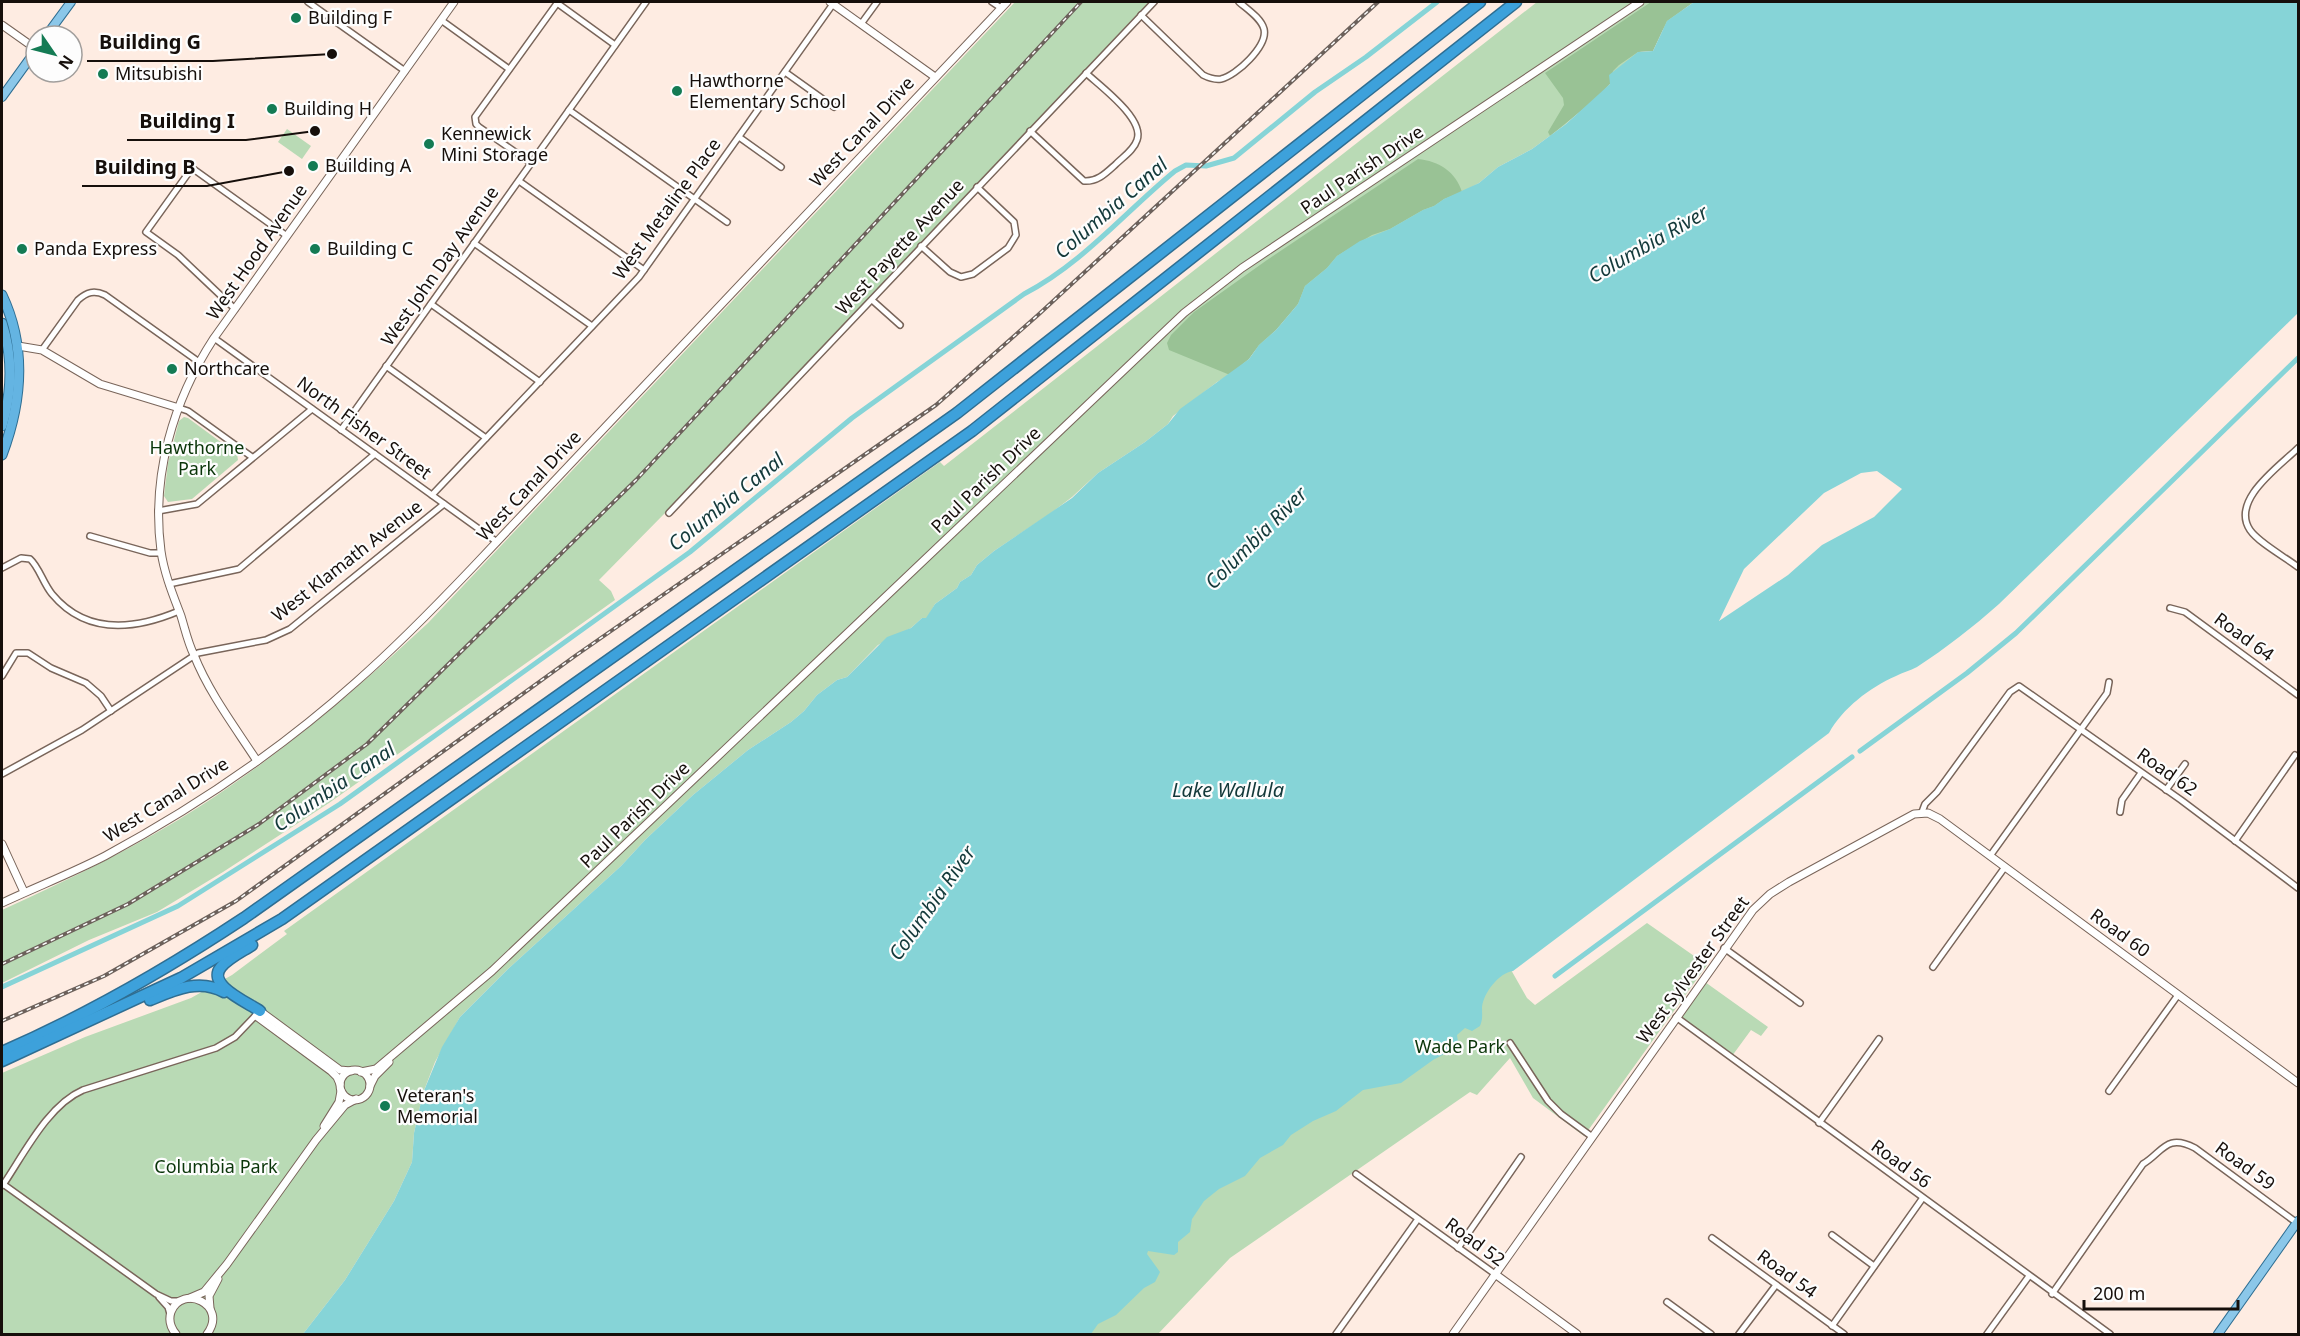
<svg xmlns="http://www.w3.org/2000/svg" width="2300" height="1336" viewBox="0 0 2300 1336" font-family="'Noto Sans',sans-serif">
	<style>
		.green { fill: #b9dab5 }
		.forest { fill: #99c295 }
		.water { fill: #86d4d7; fill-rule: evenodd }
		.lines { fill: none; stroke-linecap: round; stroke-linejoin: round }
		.canal { stroke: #86d4d7; stroke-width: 5 }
		.minor-casing { stroke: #79655a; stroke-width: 8 }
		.tertiary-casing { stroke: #79655a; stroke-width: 9 }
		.primary-casing { stroke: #2f6e92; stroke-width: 10 }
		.trunk-casing { stroke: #2f6e92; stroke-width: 11 }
		.motorway-casing { stroke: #2f6e92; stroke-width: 13 }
		.minor { stroke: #fff; stroke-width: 5 }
		.tertiary { stroke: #fff; stroke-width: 7 }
		.primary { stroke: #8bc7e9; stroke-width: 8 }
		.trunk { stroke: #64b4e2; stroke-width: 9 }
		.motorway { stroke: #3da1db; stroke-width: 10 }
		.rail-casing { stroke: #6c615b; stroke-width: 4 }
		.rail { stroke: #fdfdfd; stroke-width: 1.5; stroke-dasharray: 4.5; stroke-linecap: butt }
		.poi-dot { fill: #147b54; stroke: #fdfdfd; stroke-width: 2 }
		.labels { text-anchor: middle; stroke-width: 4.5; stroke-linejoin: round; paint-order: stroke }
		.poi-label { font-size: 18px; fill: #160f0b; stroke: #fdfdfd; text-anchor: start }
		.street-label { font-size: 18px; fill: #160f0b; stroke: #fdfdfd }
		.park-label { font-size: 18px; fill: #0a3509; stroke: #fdfdfd }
		.water-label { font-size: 20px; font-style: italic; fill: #13393a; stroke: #fdfdfd }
		.leader { fill: none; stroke: #160f0b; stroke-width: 2 }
		.callout-dot { fill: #160f0b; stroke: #fdfdfd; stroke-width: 2 }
		.callout-label { font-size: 20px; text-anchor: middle; font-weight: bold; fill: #160f0b; stroke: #fdfdfd; stroke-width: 4.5; stroke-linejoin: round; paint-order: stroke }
	</style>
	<rect width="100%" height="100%" fill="#feece2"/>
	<!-- green -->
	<g class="green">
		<path d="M1015,2h134l-484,511 -66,67 12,11 4,9 -286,203 -106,69 -66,40 -68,28 -87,43v-73c68,-31 137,-64 200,-105 82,-53 155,-116 226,-182z"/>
		<path d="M1537,2h157l-6,3 -122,119 -34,25 -34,18 -19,16 -17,9 -164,112 -22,26 -46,45 -13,7 -44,34 -5,8 -23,18 -47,31 -26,24 -21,16 -57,38 -17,14 -6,10 -11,7 -3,6 -22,16 -8,14h-5l-11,10 -33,17 -31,32 -10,3 -20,15 -13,16 -13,11 -43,28 -55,45 -47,44 -25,27 -113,103 -48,48 -25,45 -12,31 -9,40 -2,29 -18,39 -49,79 -42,54h-301v-261l83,-36 106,-39 41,-23 55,-41 -3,-3 656,-469 4,4 9,-7z"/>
		<path d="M287,129l24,17 -9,13 -24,-17z"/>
		<path d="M184,417l4,1 49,36 1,6 -46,39 -24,3 -4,-6 4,-33 11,-42z"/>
		<path d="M1647,923l60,42 -123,171 -51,-38 -23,-40 -33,37 -7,-3 -240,166 -72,76h-112l44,-46 416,-327 21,37 8,7z"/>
		<path d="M1705,982l63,45 -7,9 -10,-6 -19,26 -52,-38z"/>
	</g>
	<!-- forest -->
	<g class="forest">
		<path d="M1651,2h43l-27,19 -14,30 -15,1 -19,13 -6,6 -3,13 -13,14 -47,38 -2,-4 16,-27 -1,-7 -18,-25z"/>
		<path d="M1418,159c21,2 38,13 44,33l-18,7 -10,7 -11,4 -33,19 -18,6 -35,21 -10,12 -22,18 -7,18 -22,26 -17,15 -10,14 -19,16 -61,-25 -2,-7 4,-8 23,-23 73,-52z"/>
	</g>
	<!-- water -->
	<path class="water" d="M1694,2h604v311l-299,291c-26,23 -53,44 -82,63 -7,4 -14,5 -21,9 -27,12 -53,32 -67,57l-316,238c-14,2 -29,21 -31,36 0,7 1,12 -2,19l-8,5 -7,-3 -8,7 1,7 -6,8 -19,10 -32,23 -38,7 -27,21 -23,10 -22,14 -8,10 -23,13 -15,18 -26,13 -15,12 -12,18 -2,13 -12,10v10l-4,3 -26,-4 -1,3 13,18 -5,10 -11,6 -28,27 -18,9 -7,10h-788l42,-54 49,-79 18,-39 2,-29 9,-40 19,-46 18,-30 48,-48 113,-103 25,-27 47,-44 55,-45 43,-28 13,-11 13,-16 20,-15 10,-3 40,-40 24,-9 11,-10h4l9,-14 22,-16 3,-6 11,-7 6,-10 17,-14 78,-53 26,-25 47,-31 23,-18 12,-15 69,-50 10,-14 17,-15 22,-26 7,-18 22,-18 10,-12 23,-15 30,-12 33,-19 11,-4 10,-7 35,-16 19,-16 34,-18 34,-25 44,-40 -1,-9 29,-23 15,-1 14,-30zM1877,471l25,18 -28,28 -52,28 -34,30 -69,46 25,-52 80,-76 37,-20z"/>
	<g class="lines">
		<!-- canal -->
		<g class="canal">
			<path d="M1860,751l107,-78 49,-40 282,-275"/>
			<path d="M1555,976l297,-219"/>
			<path d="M2,987l176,-81 162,-102 350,-252 162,-134 172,-124c58,-30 101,-82 151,-123l11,-6 20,1 28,-8 81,-66 51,-35 71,-55"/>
		</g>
		<defs>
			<g id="minor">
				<path d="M308,2l97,69"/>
				<path d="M992,2l9,6"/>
				<path d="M557,3l58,42"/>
				<path d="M1141,15l62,60c6,3 11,5 18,4 15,-3 47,-33 43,-50 -3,-11 -17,-20 -25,-27"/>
				<path d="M441,20l68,49"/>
				<path d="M861,24l16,-22"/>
				<path d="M785,72l49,35"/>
				<path d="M569,110l158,112"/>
				<path d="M1030,131l54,50c14,1 23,-9 32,-17 7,-7 18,-14 21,-24 8,-21 -37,-54 -51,-67"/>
				<path d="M739,137l42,30"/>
				<path d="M531,163l-52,-36 -3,-3 -1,-7 83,-115"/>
				<path d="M519,181l125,89"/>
				<path d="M474,243l118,83"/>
				<path d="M921,246l29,26 11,5 12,-3 35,-26 8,-13 -2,-13 -37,-35"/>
				<path d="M872,300l28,25"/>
				<path d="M431,304l109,78"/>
				<path d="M235,309l-57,-54 -32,-23 46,-64 95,68"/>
				<path d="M214,338l283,204"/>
				<path d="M42,350l36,-50c9,-8 16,-10 27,-5l94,67"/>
				<path d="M386,366l100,72"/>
				<path d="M179,408l9,3 64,46"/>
				<path d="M341,430l305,-428"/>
				<path d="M2298,448c-18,18 -68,52 -48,82 9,13 35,27 48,37"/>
				<path d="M432,495l207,-218 194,-273"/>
				<path d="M158,511l39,-7 115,-95"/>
				<path d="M669,513l485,-511"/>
				<path d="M90,536l60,17h11"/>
				<path d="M2,568l19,-10 9,1c9,8 13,24 22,35 34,41 82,36 127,17"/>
				<path d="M169,584l70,-15 136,-115"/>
				<path d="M2170,608l15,4 113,83"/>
				<path d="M2,676l14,-23h12l23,15 35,15 15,13 10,15"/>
				<path d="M2,774l80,-44 116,-77 68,-13 24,-11 154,-125"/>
				<path d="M2166,790l19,-26"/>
				<path d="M1922,812l3,-8 12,-12 73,-100 9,-6 162,114 117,88"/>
				<path d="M2120,812l2,-12 19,-27"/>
				<path d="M2235,841l60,-86"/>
				<path d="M1990,856l117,-163 2,-11"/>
				<path d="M1724,948l76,55"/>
				<path d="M1933,967l72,-100"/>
				<path d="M1676,1017l434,317"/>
				<path d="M1510,1043l38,58 13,13 30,22"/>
				<path d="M2109,1091l69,-96"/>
				<path d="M1819,1123l60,-84"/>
				<path d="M1356,1174l139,100"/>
				<path d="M3,1184l153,110 15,7h8"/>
				<path d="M3,1185c21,-31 45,-80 80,-95l133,-42 19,-11 22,-23"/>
				<path d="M1832,1235l42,31"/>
				<path d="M1712,1238l132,96"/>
				<path d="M1458,1248l63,-91"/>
				<path d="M2052,1294l91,-130c20,-12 23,-31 52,-16l102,75"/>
				<path d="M159,1297l9,10 2,7"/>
				<path d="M1667,1302l44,32"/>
				<path d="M1832,1326l90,-127"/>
				<path d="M1336,1334l82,-115"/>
				<path d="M1739,1334l37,-49"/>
				<path d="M1987,1334l42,-58"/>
			</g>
			<g id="tertiary">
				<path d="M830,2l105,75"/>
				<path d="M2,25l34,24"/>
				<path d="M18,346l24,4 58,34 79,24"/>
				<path d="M257,761c-22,-34 -48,-68 -63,-106 -6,-12 -9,-26 -13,-39 -8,-21 -17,-43 -20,-65 -10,-75 12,-150 53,-213l240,-336"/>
				<path d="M2,844l22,48"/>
				<path d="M2,903c34,-16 70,-30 103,-47 89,-48 176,-107 251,-174 41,-36 79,-75 117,-115l534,-565"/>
				<path d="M260,1011l80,59 11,1"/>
				<path d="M256,1016l75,55 6,6 3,7"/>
				<circle cx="355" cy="1085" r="15"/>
				<path d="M361,1072l15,-3 116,-98 692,-658 58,-45 398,-266"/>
				<path d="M370,1086l5,-10 14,-14"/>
				<path d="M324,1126l15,-24 2,-11"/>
				<path d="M1495,1274l82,60"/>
				<path d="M190,1298l14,-6 23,-28 89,-124 29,-35 11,-6"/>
				<path d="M210,1308l-1,-12 9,-17"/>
				<path d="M176,1334c-5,-6 -8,-13 -5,-22 11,-29 58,-7 36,22"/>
				<path d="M1453,1334l300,-424 17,-16 19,-12 125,-68 14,-1 12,6 358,264"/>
			</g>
			<g id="primary">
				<path d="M46,36l25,-34"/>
				<path d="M2,97l34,-47"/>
				<path d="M2218,1334l80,-113"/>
			</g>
			<g id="trunk">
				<path d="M2,295c25,53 20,107 0,160"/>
				<path d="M2,323c11,34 10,69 0,103"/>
			</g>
			<g id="motorway">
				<path d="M252,945c-9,6 -24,13 -31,22 -15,18 26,35 39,44"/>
				<path d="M150,1000c24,-10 49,-22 74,-8"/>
				<path d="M2,1052c85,-37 165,-83 242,-134l713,-505 523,-411"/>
				<path d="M2,1061l179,-83 101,-59 690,-488 544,-429"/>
			</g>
		</defs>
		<!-- minor casing -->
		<use href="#minor" class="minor-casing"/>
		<!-- tertiary casing -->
		<use href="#tertiary" class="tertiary-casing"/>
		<!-- primary casing -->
		<use href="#primary" class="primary-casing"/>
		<!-- trunk casing -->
		<use href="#trunk" class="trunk-casing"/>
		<!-- motorway casing -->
		<use href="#motorway" class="motorway-casing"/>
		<!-- minor -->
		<use href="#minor" class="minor"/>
		<!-- tertiary -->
		<use href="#tertiary" class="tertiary"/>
		<!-- primary -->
		<use href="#primary" class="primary"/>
		<!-- trunk -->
		<use href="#trunk" class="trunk"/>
		<!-- motorway -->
		<use href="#motorway" class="motorway"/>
		<defs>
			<g id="rail">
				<path d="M2,964l126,-60 131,-80 108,-80 269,-264 445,-478"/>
				<path d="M2,1021l102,-45 132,-75 339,-245 361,-251 102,-90 340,-313"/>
			</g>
		</defs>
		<!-- rail casing -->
		<use href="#rail" class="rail-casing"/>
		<!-- rail -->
		<use href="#rail" class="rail"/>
	</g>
	<!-- markers -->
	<g class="poi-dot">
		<circle cx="296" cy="18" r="6"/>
		<circle cx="103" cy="74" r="6"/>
		<circle cx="677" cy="91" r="6"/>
		<circle cx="272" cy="109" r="6"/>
		<circle cx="429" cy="144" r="6"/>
		<circle cx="313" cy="166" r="6"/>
		<circle cx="22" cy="249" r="6"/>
		<circle cx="315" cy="249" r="6"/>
		<circle cx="172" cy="369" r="6"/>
		<circle cx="385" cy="1106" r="6"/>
	</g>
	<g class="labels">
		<!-- poi labels -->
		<g class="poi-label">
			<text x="308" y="24">Building F</text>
			<text x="115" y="80">Mitsubishi</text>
			<text x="689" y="87">Hawthorne<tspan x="689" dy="21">Elementary School</tspan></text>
			<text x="284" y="115">Building H</text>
			<text x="441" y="140">Kennewick<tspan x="441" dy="21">Mini Storage</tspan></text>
			<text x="325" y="172">Building A</text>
			<text x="34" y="255">Panda Express</text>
			<text x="327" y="255">Building C</text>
			<text x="184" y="375">Northcare</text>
			<text x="397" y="1102">Veteran's<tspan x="397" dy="21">Memorial</tspan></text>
		</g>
		<!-- street labels -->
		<g class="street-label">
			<text transform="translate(862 132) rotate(-47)" y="6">West Canal Drive</text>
			<text transform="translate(1362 170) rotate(-34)" y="6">Paul Parish Drive</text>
			<text transform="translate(667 209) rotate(-54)" y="6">West Metaline Place</text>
			<text transform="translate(900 247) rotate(-47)" y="6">West Payette Avenue</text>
			<text transform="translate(257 252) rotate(-55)" y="6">West Hood Avenue</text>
			<text transform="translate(440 266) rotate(-55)" y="6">West John Day Avenue</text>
			<text transform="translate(364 428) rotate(36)" y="6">North Fisher Street</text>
			<text transform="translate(986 480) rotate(-44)" y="6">Paul Parish Drive</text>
			<text transform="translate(529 486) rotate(-47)" y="6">West Canal Drive</text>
			<text transform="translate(347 561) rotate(-38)" y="6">West Klamath Avenue</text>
			<text transform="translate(2244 637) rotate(36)" y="6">Road 64</text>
			<text transform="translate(2167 772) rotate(35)" y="6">Road 62</text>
			<text transform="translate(166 800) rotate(-32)" y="6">West Canal Drive</text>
			<text transform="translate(635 815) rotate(-44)" y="6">Paul Parish Drive</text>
			<text transform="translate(2120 933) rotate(36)" y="6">Road 60</text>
			<text transform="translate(1693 970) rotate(-54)" y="6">West Sylvester Street</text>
			<text transform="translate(1901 1164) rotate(36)" y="6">Road 56</text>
			<text transform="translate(2245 1166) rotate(36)" y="6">Road 59</text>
			<text transform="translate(1475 1242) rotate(36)" y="6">Road 52</text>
			<text transform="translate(1787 1274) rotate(36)" y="6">Road 54</text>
		</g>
		<!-- park labels -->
		<g class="park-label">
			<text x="197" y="454">Hawthorne<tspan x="197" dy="21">Park</tspan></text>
			<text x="1460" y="1053">Wade Park</text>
			<text x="216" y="1173">Columbia Park</text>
		</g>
		<!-- water labels -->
		<g class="water-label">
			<text transform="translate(1111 208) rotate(-41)" y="7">Columbia Canal</text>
			<text transform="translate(1648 244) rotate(-30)" y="7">Columbia River</text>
			<text transform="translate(726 502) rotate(-39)" y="7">Columbia Canal</text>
			<text transform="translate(1256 538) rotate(-45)" y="7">Columbia River</text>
			<text transform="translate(334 787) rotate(-34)" y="7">Columbia Canal</text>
			<text x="1228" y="797">Lake Wallula</text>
			<text transform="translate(932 903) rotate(-55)" y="7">Columbia River</text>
		</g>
	</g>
	<!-- callouts -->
	<path class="leader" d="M332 54L213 61H87M315 131L246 140H127M289 171L207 186H82"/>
	<g class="callout-dot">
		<circle cx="332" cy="54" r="6"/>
		<circle cx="315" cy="131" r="6"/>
		<circle cx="289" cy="171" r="6"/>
	</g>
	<g class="callout-label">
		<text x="150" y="49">Building G</text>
		<text x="187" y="128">Building I</text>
		<text x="145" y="174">Building B</text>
	</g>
	<!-- border -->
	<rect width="2300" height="1336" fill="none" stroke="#160f0b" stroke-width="6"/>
	<!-- north arrow -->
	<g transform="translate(54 54) rotate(125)"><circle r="28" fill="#fdfdfd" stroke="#a19e9c" stroke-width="1.5"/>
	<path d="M0-4.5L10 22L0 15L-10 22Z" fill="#147b54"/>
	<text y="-9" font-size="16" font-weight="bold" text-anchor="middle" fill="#160f0b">N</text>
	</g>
	<!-- scale -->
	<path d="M2084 1300v9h154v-9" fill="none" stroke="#160f0b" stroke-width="3"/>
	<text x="2093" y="1300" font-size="18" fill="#160f0b" stroke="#fdfdfd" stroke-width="4.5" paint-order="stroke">200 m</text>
</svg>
